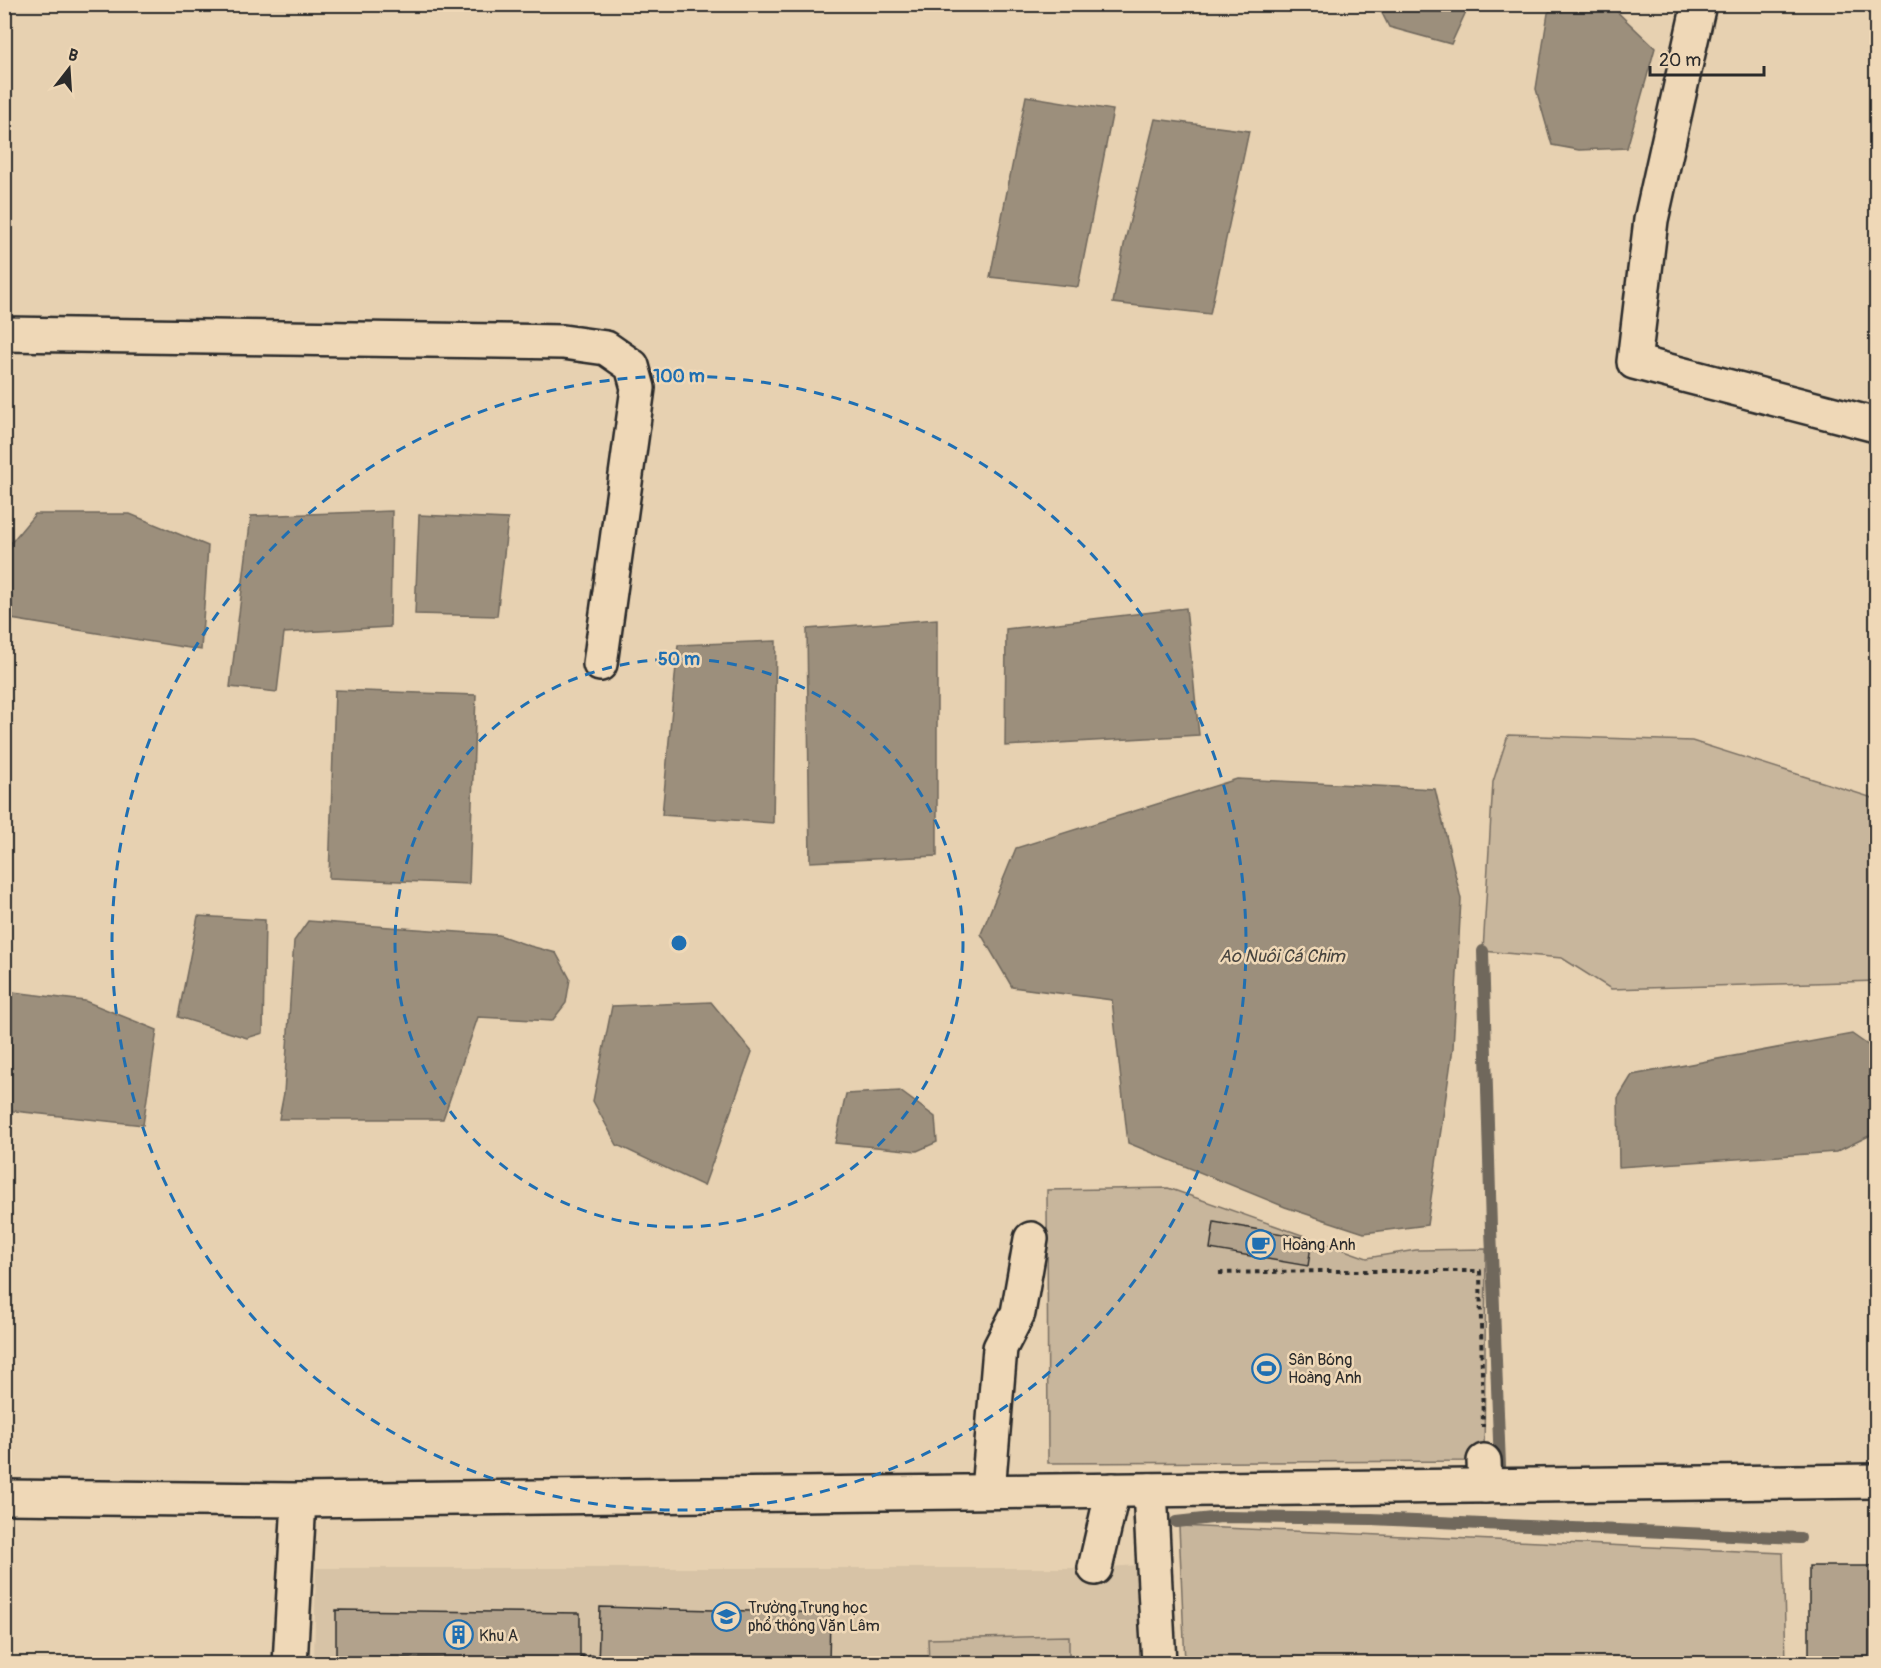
<svg xmlns="http://www.w3.org/2000/svg" width="1881" height="1668" viewBox="0 0 1881 1668" font-family="Pangolin,sans-serif">
	<style>
		.built { fill: #d7c3a6 }
		.green { fill: #c8b69c; stroke: #7a7064; stroke-width: 1.5 }
		.water { fill: #9c8f7c; stroke: #6f675c; stroke-width: 1.5 }
		.lines { fill: none; stroke-linecap: round; stroke-linejoin: round }
		.stream { stroke: #6f675c; stroke-width: 12 }
		.building { fill: #b2a28c; stroke: #2b2b2b; stroke-width: 1.5 }
		.minor-casing { stroke: #2b2b2b; stroke-width: 38 }
		.major-casing { stroke: #2b2b2b; stroke-width: 38 }
		.path { stroke: #2b2b2b; stroke-width: 4; stroke-dasharray: 4.5 4.5; stroke-linecap: butt }
		.minor { stroke: #efd8b7; stroke-width: 33 }
		.major { stroke: #efd8b7; stroke-width: 33 }
		.ring { fill: none; stroke: #1f6fb2; stroke-width: 3; stroke-dasharray: 10 8 }
		.labels { text-anchor: middle; stroke-width: 5; stroke-linejoin: round; paint-order: stroke }
		.poi-label { font-size: 16px; fill: #2b2b2b; stroke: #efd8b7; text-anchor: start }
		.water-label { font-size: 18px; font-style: italic; fill: #47443f; stroke: #efd8b7 }
		.centre { fill: #1f6fb2; stroke: #efd8b7; stroke-width: 3 }
		.ring-label { font-size: 18px; text-anchor: middle; font-weight: bold; fill: #1f6fb2; stroke: #efd8b7; stroke-width: 5; stroke-linejoin: round; paint-order: stroke }
	</style>
	<rect width="100%" height="100%" fill="#e7d1b1"/>
	<filter id="ink" filterUnits="userSpaceOnUse"><feTurbulence type="fractalNoise" baseFrequency=".0167" numOctaves="2"/><feDisplacementMap in="SourceGraphic" scale="12" xChannelSelector="R" yChannelSelector="G"/><feConvolveMatrix kernelMatrix="1 2 1 2 8 2 1 2 1" color-interpolation-filters="sRGB"/></filter>
	<g filter="url(#ink)">
		<!-- built -->
		<path class="built" d="M1137,1565l4,98 -827,1 2,-96h779z"/>
		<!-- green -->
		<g class="green">
			<path d="M1508,735l184,6 184,58v182l-265,8 -49,-31 -79,-7 10,-169z"/>
			<path d="M1168,1188l199,70 49,-8 70,-1 -2,212 -436,2 -1,-273z"/>
			<path d="M1179,1526l604,27 3,110h-601z"/>
			<path d="M1069,1636v27h-140l-1,-24z"/>
		</g>
		<!-- water -->
		<g class="water">
			<path d="M1378,5h91l-18,39 -62,-17z"/>
			<path d="M1556,5h54l45,43 -28,100 -48,2 -27,-5 -16,-56 12,-76z"/>
			<path d="M1026,96l87,14 -35,177 -88,-10z"/>
			<path d="M1155,119l94,12 -39,183 -97,-11 11,-58z"/>
			<path d="M392,511l-2,116 -106,6 -7,59 -47,-5 21,-171z"/>
			<path d="M35,514h95l78,32 -7,104 -196,-32v-68z"/>
			<path d="M419,515l89,4 -11,97 -82,-2z"/>
			<path d="M1186,608l13,127 -194,11 1,-117z"/>
			<path d="M937,619v237l-127,6 -3,-233z"/>
			<path d="M776,641l-3,182 -111,-8 16,-170z"/>
			<path d="M335,690l141,5 -7,189 -140,-6z"/>
			<path d="M1237,779l198,10 26,110 -8,149 -26,177 -63,8 -79,-26 -157,-64 -16,-143 -100,-13 -31,-53 35,-86z"/>
			<path d="M198,916l67,4 -2,113 -16,5 -69,-21z"/>
			<path d="M308,921l191,14 31,11 26,7 14,26 -4,24 -14,18 -74,-4 -35,102h-164l5,-26 10,-152z"/>
			<path d="M5,991l80,10 72,29 -14,95 -138,-15z"/>
			<path d="M711,1002l41,50 -48,134 -87,-41 -24,-44 19,-95z"/>
			<path d="M1852,1034l24,17v29l-5,55 -35,17 -217,15 -1,-69 14,-23z"/>
			<path d="M900,1091l35,26 2,25 -20,9 -82,-8 11,-49z"/>
		</g>
		<g class="lines">
			<!-- stream -->
			<g class="stream">
				<path d="M1483,951l8,277 9,238"/>
				<path d="M1176,1522l45,-5 150,2 429,19"/>
			</g>
		</g>
		<!-- building -->
		<g class="building">
			<path d="M1214,1222l98,17 -4,27 -98,-17z"/>
			<rect x="1809" y="1566" width="67" height="98"/>
			<path d="M600,1607l230,6 -1,51h-231z"/>
			<path d="M336,1610l244,3v47l-244,-3z"/>
		</g>
		<g class="lines">
			<defs>
				<g id="minor">
					<path d="M1699,4l-48,216 -17,142 242,63"/>
					<path d="M4,334l559,8 43,6 26,18 6,22 -38,276"/>
					<path d="M1484,1461l1,25"/>
					<path d="M1150,1490l9,174"/>
					<path d="M988,1491l12,-143 18,-35 13,-74"/>
					<path d="M1095,1568l18,-78"/>
					<path d="M290,1664l9,-164"/>
				</g>
				<path id="major" d="M4,1497l295,3 1577,-19"/>
			</defs>
			<!-- minor casing -->
			<use href="#minor" class="minor-casing"/>
			<!-- major casing -->
			<use href="#major" class="major-casing"/>
			<!-- path -->
			<g class="path">
				<path d="M1219,1273l101,-2h160l3,156"/>
				<path d="M580,1656l18,1"/>
			</g>
			<!-- minor -->
			<use href="#minor" class="minor"/>
			<!-- major -->
			<use href="#major" class="major"/>
		</g>
	</g>
	<!-- distance rings -->
	<g class="ring">
		<circle cx="679" cy="943" r="284"/>
		<circle cx="679" cy="943" r="567"/>
	</g>
	<!-- icons -->
	<defs>
		<symbol id="cafe-ring" viewBox="-11 -11 22 22"><circle r="9.5" fill="#efd8b7" stroke="#1f6fb2" stroke-width="1.5"/><path d="M-5.5-4.5H6V0H3Q3 3.5 0 3.5H-2.5Q-5.5 3.5-5.5 0ZM3-3.2v2h1.7v-2ZM-6 4.5H4V6H-6Z" fill="#1f6fb2"/></symbol>
		<symbol id="stadium-ring" viewBox="-11 -11 22 22"><circle r="9.5" fill="#efd8b7" stroke="#1f6fb2" stroke-width="1.5"/><path d="M0-5a6.5 5 0 1 0 0 10a6.5 5 0 1 0 0-10ZM-3.5-1.8h7v3.6h-7Z" fill="#1f6fb2"/></symbol>
		<symbol id="school-ring" viewBox="-11 -11 22 22"><circle r="9.5" fill="#efd8b7" stroke="#1f6fb2" stroke-width="1.5"/><path d="M0-5L7-2L0 1L-7-2ZM-4 1L0 2.5L4 1V4Q0 6-4 4Z" fill="#1f6fb2"/></symbol>
		<symbol id="building-ring" viewBox="-11 -11 22 22"><circle r="9.5" fill="#efd8b7" stroke="#1f6fb2" stroke-width="1.5"/><path d="M-4-6H4V6H1V3H-1V6H-4ZM-2.5-4.3h1.7v1.8h-1.7ZM.8-4.3h1.7v1.8H.8ZM-2.5-1h1.7V.8h-1.7ZM.8-1h1.7V.8H.8Z" fill="#1f6fb2"/></symbol>
	</defs>
	<g fill-rule="evenodd">
		<use href="#cafe-ring" x="1244" y="1228" width="33" height="33"/>
		<use href="#stadium-ring" x="1250" y="1352" width="33" height="33"/>
		<use href="#school-ring" x="710" y="1600" width="33" height="33"/>
		<use href="#building-ring" x="442" y="1618" width="33" height="33"/>
	</g>
	<g class="labels">
		<!-- poi labels -->
		<g class="poi-label">
			<text x="1282" y="1250">Hoàng Anh</text>
			<text x="1288" y="1365">Sân Bóng<tspan x="1288" dy="18">Hoàng Anh</tspan></text>
			<text x="748" y="1613">Trường Trung học<tspan x="748" dy="18">phổ thông Văn Lâm</tspan></text>
			<text x="479" y="1641">Khu A</text>
		</g>
		<!-- water labels -->
		<g class="water-label">
			<text x="1282" y="962">Ao Nuôi Cá Chim</text>
		</g>
	</g>
	<circle cx="679" cy="943" r="9" class="centre"/>
	<g class="ring-label">
		<text x="679" y="382">100 m</text>
		<text x="679" y="665">50 m</text>
	</g>
	<!-- margin -->
	<rect width="1881" height="1668" fill="none" stroke="#efd8b7" stroke-width="24"/>
	<rect x="12" y="12" width="1857" height="1644" fill="none" stroke="#2b2b2b" stroke-width="2" filter="url(#ink)"/>
	<!-- north arrow -->
	<g transform="translate(69 69) rotate(17)" stroke="#efd8b7" stroke-width="4.5" paint-order="stroke">
	<path d="M0-4.5L10 22L0 15L-10 22Z" fill="#2b2b2b"/>
	<text y="-9" font-size="16" font-weight="bold" text-anchor="middle" fill="#2b2b2b">B</text>
	</g>
	<!-- scale -->
	<path d="M1650 66v9h114v-9" fill="none" stroke="#2b2b2b" stroke-width="3"/>
	<text x="1659" y="66" font-size="18" fill="#2b2b2b" stroke="#efd8b7" stroke-width="4.5" paint-order="stroke">20 m</text>
</svg>
